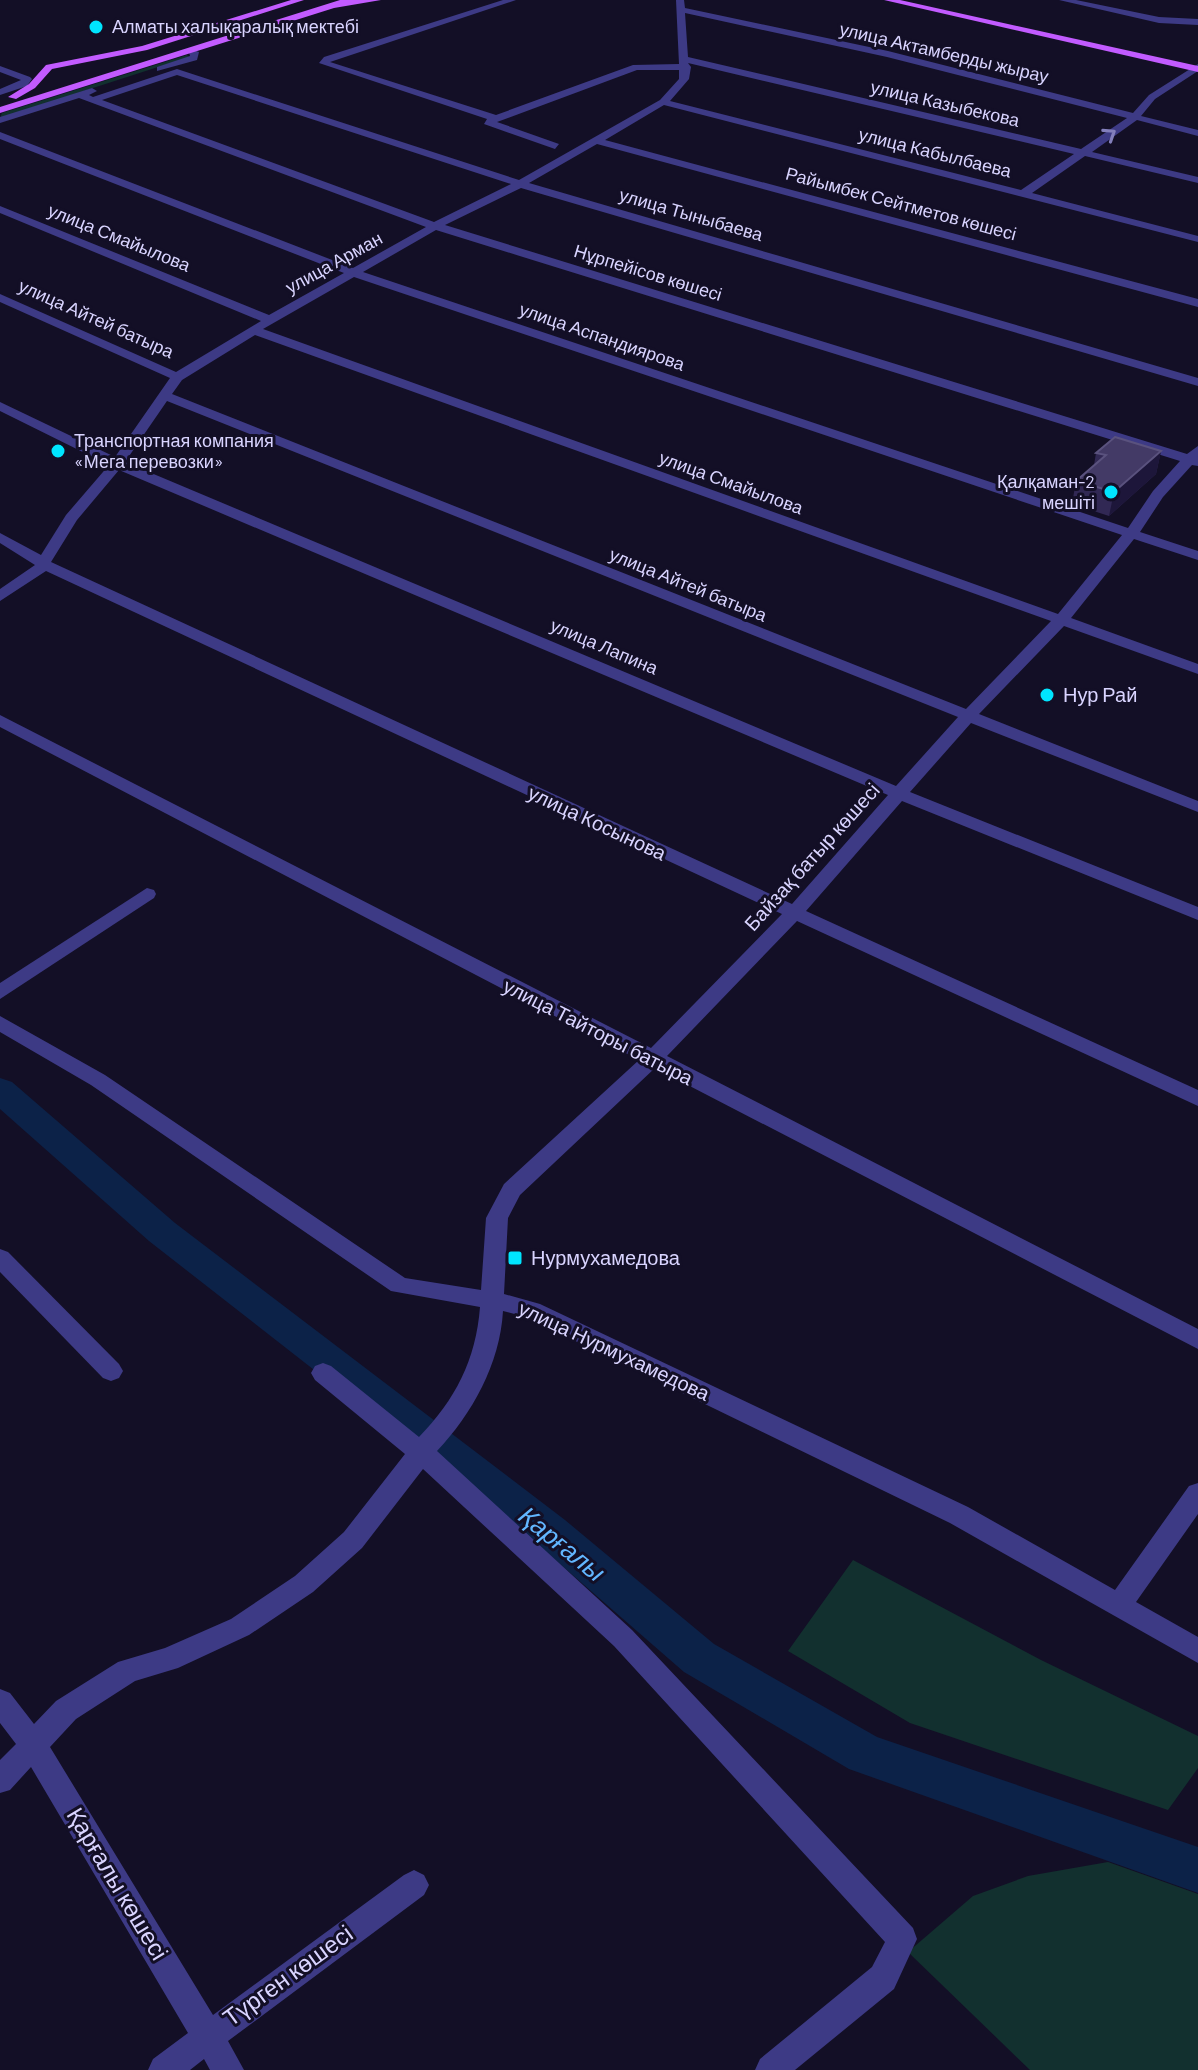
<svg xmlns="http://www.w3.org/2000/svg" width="1198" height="2070" viewBox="0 0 1198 2070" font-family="Barlow,sans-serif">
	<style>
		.green { fill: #12302f }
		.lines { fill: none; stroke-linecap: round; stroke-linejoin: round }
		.river { fill: #0c2248; fill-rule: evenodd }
		.minor { fill: #3d3a85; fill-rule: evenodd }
		.major { fill: #c25bff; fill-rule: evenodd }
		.wall { fill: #312854 }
		.shaded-wall { fill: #1d163a }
		.building { fill: #433a66; stroke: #5a527e; stroke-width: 2 }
		.oneway { stroke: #837fbc }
		.poi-dot { fill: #00e5ff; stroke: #130f26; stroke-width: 3 }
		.labels { text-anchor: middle; stroke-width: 6; stroke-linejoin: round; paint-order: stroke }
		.far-poi-label { font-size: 18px; fill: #d9d4ff; stroke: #130f26; text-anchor: start }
		.far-street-label { font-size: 18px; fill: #d9d4ff; stroke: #130f26 }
		.poi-label { font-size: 20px; fill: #d9d4ff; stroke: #130f26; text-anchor: start }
		.street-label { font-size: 20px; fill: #d9d4ff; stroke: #130f26 }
		.near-street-label { font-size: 24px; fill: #d9d4ff; stroke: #130f26 }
		.near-water-label { font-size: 26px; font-style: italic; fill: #62b6ff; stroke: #130f26 }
	</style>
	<rect width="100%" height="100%" fill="#130f26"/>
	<!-- green -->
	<g class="green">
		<path d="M187,55l2,2 -189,61 2,-5z"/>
		<path d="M853,1560l188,100 157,76v32l-30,42 -258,-87 -122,-72z"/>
		<path d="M1108,1862l90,32v176h-168l-122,-118 65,-56 55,-20z"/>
	</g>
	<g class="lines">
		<!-- river -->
		<path class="river" d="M0,1078l12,4 163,141 390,297 149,124 163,93 321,110v46l-349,-124 -165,-97 -147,-128 -388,-303 -149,-132z"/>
		<!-- minor -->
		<g class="minor">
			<path d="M503,0h13l-186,62 166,53 137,-50 46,-1 -3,-64h8l1,8 203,43 245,62 16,-18 49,-31v7l-43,28 -14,17 57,14v6l-61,-16 -45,32 106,25v6l-113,-27 -53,37 166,43v6l-534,-137 -59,35 593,159v8l-601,-163 -68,39 669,195v8l-677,-198 -76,37 742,229 11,-8v20l-6,-1 -29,32 -23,35 58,19v9l-64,-21 -63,79 127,46v10l-134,-48 -85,88 219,87v11l-227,-89 -61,69 288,115v13l-296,-119 -96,110 392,179v16l-401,-185 -130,135 531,273v20l-543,-281 -135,127 -12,23 -4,76 36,10 428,203 147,83 74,-104 9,-3v31l-62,88 62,35v26l-248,-140 -424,-206 -23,-6c-3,53 -31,103 -66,140l195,179 281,298 4,11 -23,50 -99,81h-40l5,-11 112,-92 13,-25 -271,-296 -191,-177 -61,79 -49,44 -64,43 -71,33 -43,13 -59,38 -26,28 163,268 191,-140 10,-5 10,5 5,10 -5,10 -196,146 16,29h-34l-6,-11 -14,11h-42l5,-11 35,-26 -157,-266 -21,23 -10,3v-33l16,-16 -16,-21v-34l10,4 24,31 22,-23 62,-39 47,-14 66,-29 64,-43 49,-44 61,-78 -90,-74 -4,-7 4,-7 8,-3 8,3 88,71c36,-37 57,-77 61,-130l-89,-16 -300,-206 -91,-53v-16l105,59 300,203 76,12 5,-72 18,-34 135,-124 -639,-333v-12l651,333 131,-134 -736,-343 -46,30v-12l35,-24 -35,-22v-10l41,22 25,-40 43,-50 -109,-54v-9l115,55 55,-79 -170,-76v-8l176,78 85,-51 -261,-108v-7l269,109 75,-42 -344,-134v-7l353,136 73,-41 -347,-129 -79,25v-6l92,-29 5,3 -8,4 4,2 84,-28 342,111 141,-80 19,-21v-9h-42l-140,52 62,22 -4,5 -71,-25 3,-5 -168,-56 5,-6zM685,13l202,44 240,61 -46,31 -393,-92zM688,63l386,91 -53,36 -351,-89 19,-22 2,-12zM177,75l334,109 -77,38 -332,-122zM436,230l744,231 -27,30 -25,37 -765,-256zM354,277l768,258 -64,79 -795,-285zM255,335l796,286 -85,88 -794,-315 10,-14zM167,401l791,316 -62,69 -771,-324zM119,470l769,325 -96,109 -741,-342 26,-42z"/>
			<path d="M1059,0h17l83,17 39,2v6l-39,-2z"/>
			<path d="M188,48l11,4 -2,8 -40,11v-4l33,-11z"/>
			<path d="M0,66l30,11 2,2 -5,7 -27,9v-6l21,-9 -21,-8z"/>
			<path d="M147,888l7,2 2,4 -2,4 -154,101v-16z"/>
			<path d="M0,1249l8,3 111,112 4,7 -4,7 -8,3 -8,-3 -103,-106z"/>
		</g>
		<!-- major -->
		<g class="major">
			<path d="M291,0h13l-157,50 -95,19 -17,19 -19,11 -8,-2 21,-13 17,-19 96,-19z"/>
			<path d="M340,0h41l-47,8 -334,105v-6z"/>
			<path d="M884,0h16l298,66v6z"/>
		</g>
	</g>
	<!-- wall -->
	<path class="wall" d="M1161,451l-5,23 -47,42 -37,-12 4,-23 18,-16 2,-12z"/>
	<!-- shaded-wall -->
	<path class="shaded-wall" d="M1161,451l-5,23 -47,42 5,-24z"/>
	<!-- building -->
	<path class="building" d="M1115,437l46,14 -47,41 -38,-11 30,-26 -10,-2z"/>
	<!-- one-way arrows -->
	<defs><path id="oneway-chevron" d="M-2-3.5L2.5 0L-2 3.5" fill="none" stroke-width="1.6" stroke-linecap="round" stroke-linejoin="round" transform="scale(2)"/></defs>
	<use class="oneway" href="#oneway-chevron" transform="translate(1110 134) rotate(-33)"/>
	<!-- markers -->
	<g class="poi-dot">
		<circle cx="96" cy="27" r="8"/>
		<circle cx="58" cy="451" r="8"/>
		<circle cx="1111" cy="492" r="8"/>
		<circle cx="1047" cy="695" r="8"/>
		<rect x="507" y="1250" width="16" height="16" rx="4"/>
	</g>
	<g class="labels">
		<!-- far-poi labels -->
		<g class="far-poi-label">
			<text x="112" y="33">Алматы халықаралық мектебі</text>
			<text x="74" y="447">Транспортная компания<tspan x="74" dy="21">«Мега перевозки»</tspan></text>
			<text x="1095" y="488" text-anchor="end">Қалқаман-2<tspan x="1095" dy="21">мешіті</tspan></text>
		</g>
		<!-- far-street labels -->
		<g class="far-street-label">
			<text transform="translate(944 53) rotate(13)" y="6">улица Актамберды жырау</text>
			<text transform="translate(945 104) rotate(13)" y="6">улица Казыбекова</text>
			<text transform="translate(935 153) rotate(14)" y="6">улица Кабылбаева</text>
			<text transform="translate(901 204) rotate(15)" y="6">Райымбек Сейтметов көшесі</text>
			<text transform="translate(691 215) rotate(16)" y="6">улица Тыныбаева</text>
			<text transform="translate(119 238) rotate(22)" y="6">улица Смайылова</text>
			<text transform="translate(334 263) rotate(-29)" y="6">улица Арман</text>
			<text transform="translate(648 273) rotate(17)" y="6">Нұрпейісов көшесі</text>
			<text transform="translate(96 319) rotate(24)" y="6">улица Айтей батыра</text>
			<text transform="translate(602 337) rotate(19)" y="6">улица Аспандиярова</text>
			<text transform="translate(731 483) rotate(20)" y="6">улица Смайылова</text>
			<text transform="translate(688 585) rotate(22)" y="6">улица Айтей батыра</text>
			<text transform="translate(604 647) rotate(23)" y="6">улица Лапина</text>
		</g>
		<!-- poi labels -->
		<g class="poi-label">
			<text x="1063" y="702">Нур Рай</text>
			<text x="531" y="1265">Нурмухамедова</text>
		</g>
		<!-- street labels -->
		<g class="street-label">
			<text transform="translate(597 823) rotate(25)" y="7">улица Косынова</text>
			<text transform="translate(812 857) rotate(-48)" y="7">Байзақ батыр көшесі</text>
			<text transform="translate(598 1032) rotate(27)" y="7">улица Тайторы батыра</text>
			<text transform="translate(614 1351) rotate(25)" y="7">улица Нурмухамедова</text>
		</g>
		<!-- near-street labels -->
		<g class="near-street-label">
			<text transform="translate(117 1884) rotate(59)" y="8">Қарғалы көшесі</text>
			<text transform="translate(288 1976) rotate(-36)" y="8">Түрген көшесі</text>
		</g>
		<!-- near-water labels -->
		<g class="near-water-label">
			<text transform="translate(562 1544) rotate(39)" y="9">Қарғалы</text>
		</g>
	</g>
</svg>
